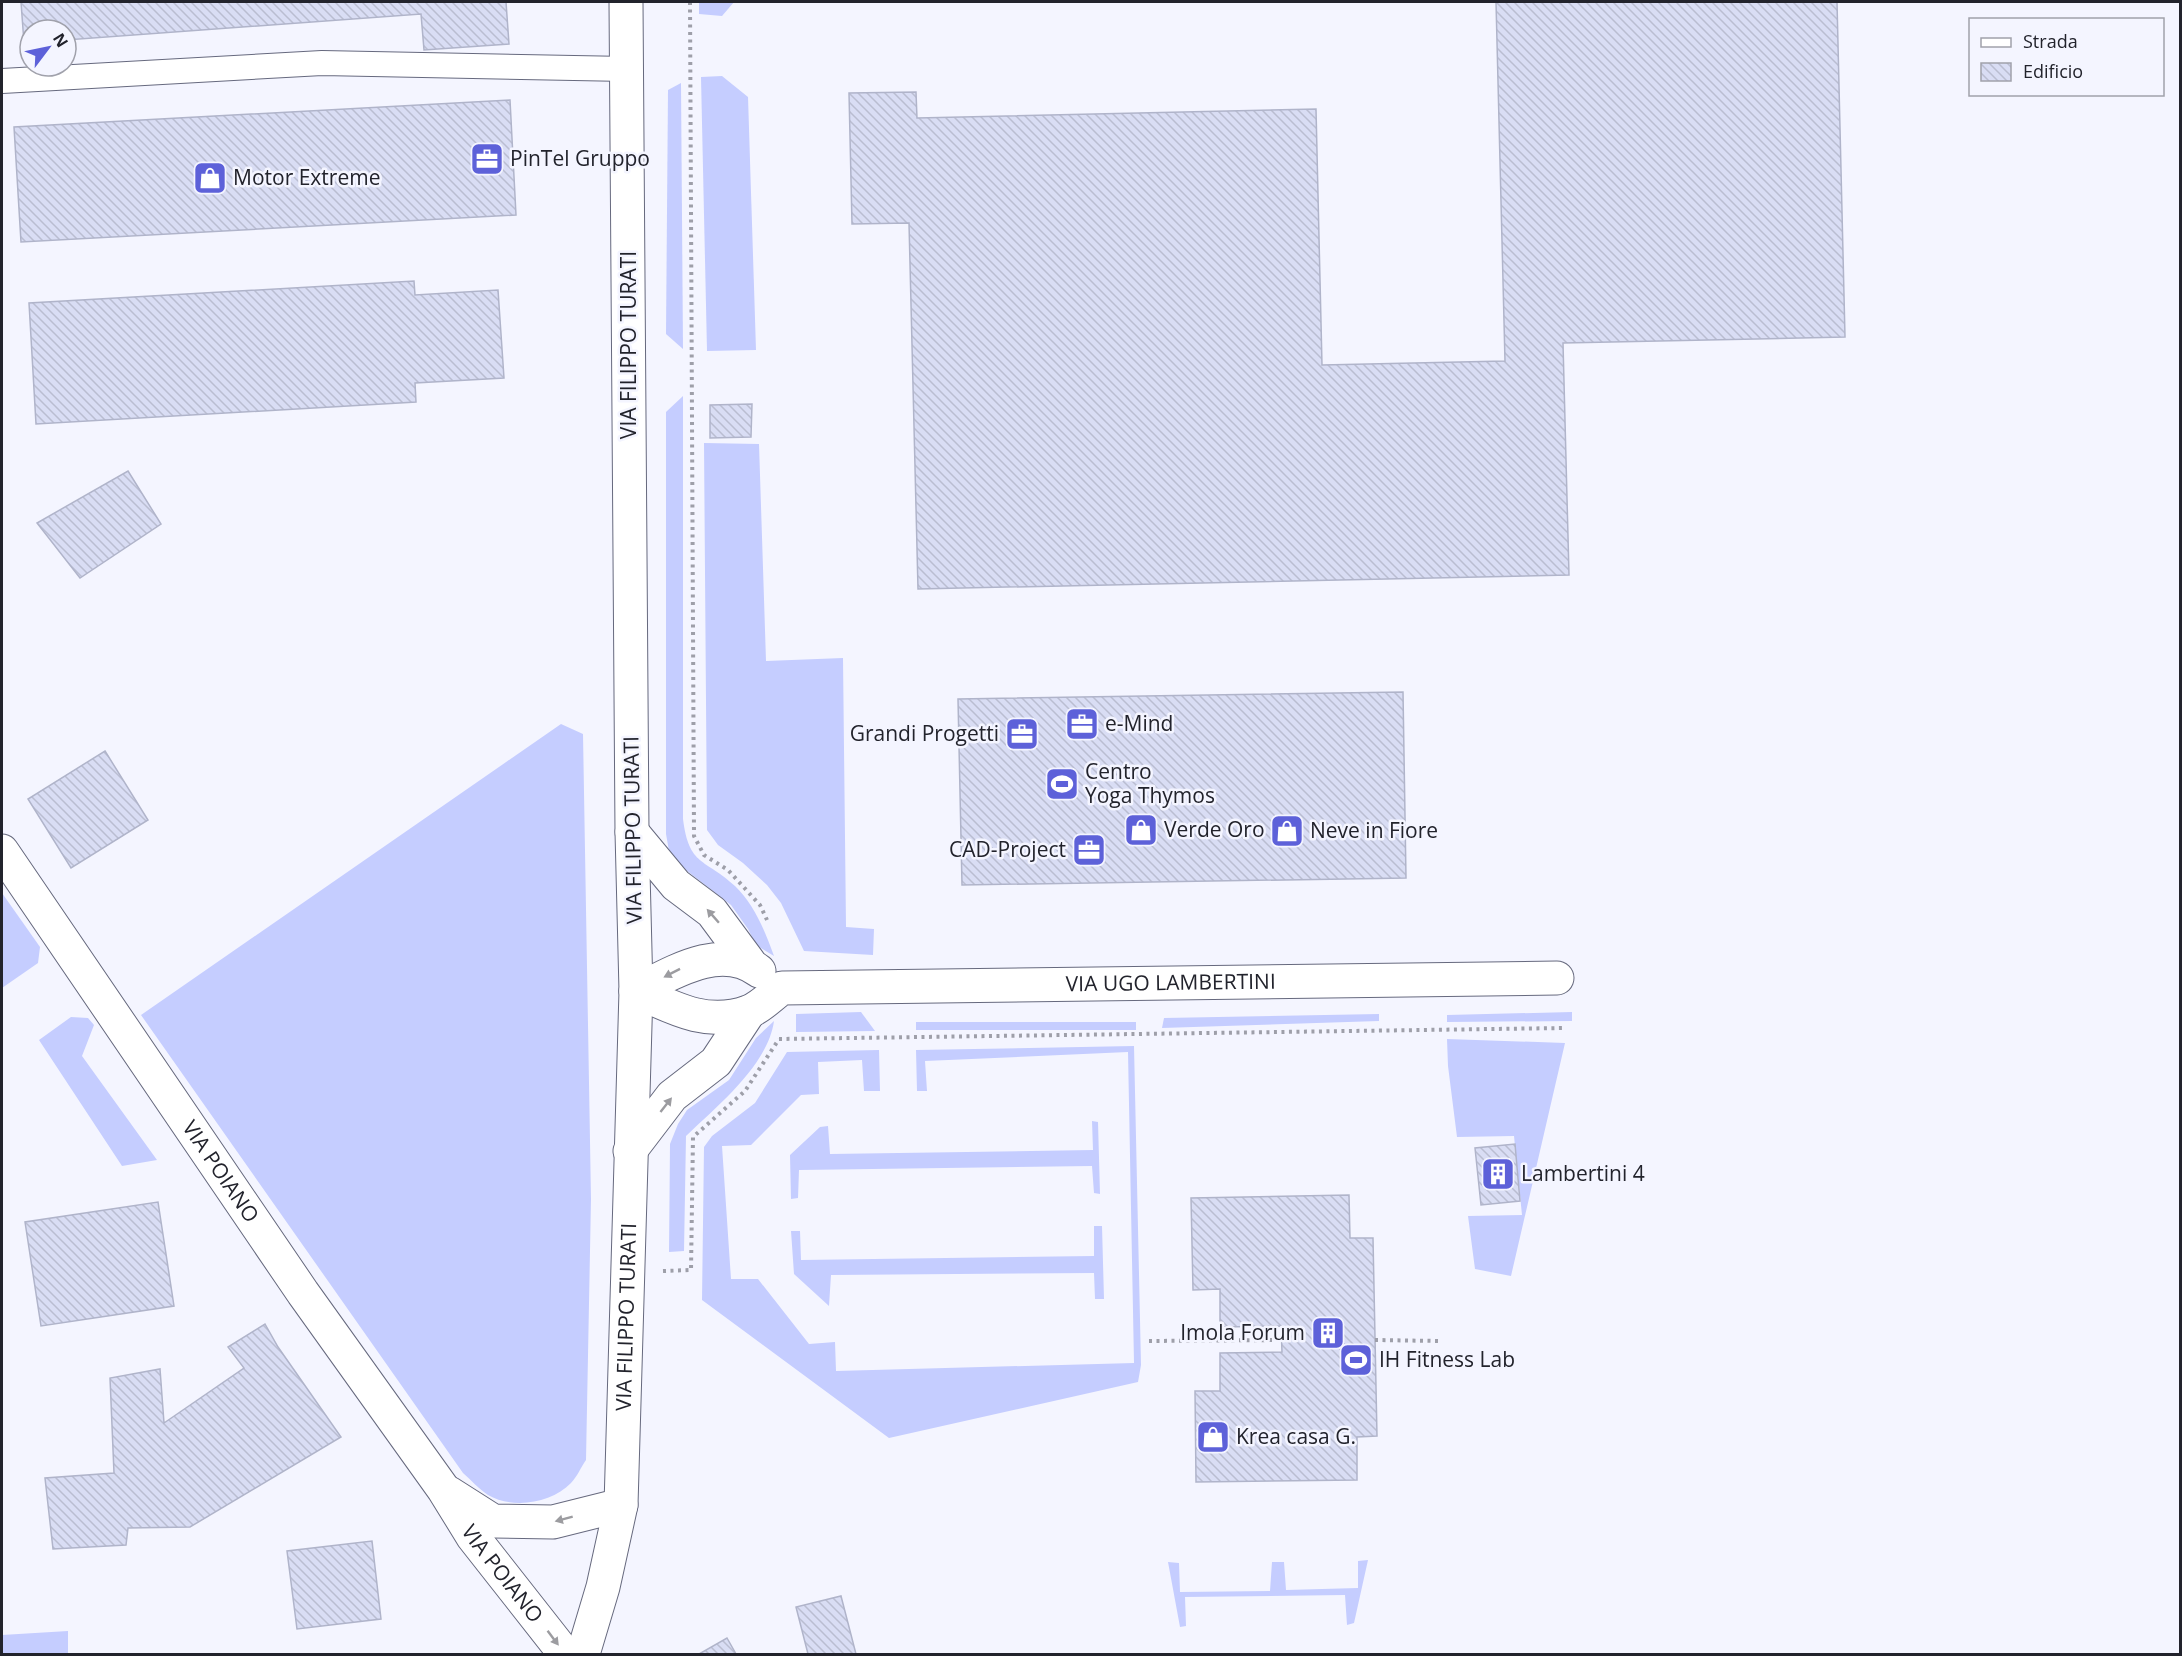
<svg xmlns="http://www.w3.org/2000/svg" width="2182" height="1656" viewBox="0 0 2182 1656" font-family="'Open Sans',sans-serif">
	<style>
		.grass { fill: #c5cdff }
		.building { fill: url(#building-back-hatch); stroke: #b0b4ca; stroke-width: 1.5 }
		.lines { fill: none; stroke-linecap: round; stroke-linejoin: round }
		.service-casing { stroke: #66697e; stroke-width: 26 }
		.minor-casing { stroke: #66697e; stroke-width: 35 }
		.secondary-casing { stroke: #66697e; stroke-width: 35 }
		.path { stroke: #9e9fa9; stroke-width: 4; stroke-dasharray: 3 4.5; stroke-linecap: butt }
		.service { stroke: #fff; stroke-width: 24 }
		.minor { stroke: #fff; stroke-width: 33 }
		.secondary { stroke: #fff; stroke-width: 33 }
		.oneway { fill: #9c9ca0 }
		.labels { text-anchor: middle; stroke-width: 5; stroke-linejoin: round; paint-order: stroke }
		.poi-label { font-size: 21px; fill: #22232c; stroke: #f4f5ff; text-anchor: start }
		.street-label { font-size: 21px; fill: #22232c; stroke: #f4f5ff }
	</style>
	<defs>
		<pattern id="building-back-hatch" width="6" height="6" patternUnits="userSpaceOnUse" patternTransform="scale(1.5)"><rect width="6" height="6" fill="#d9ddf4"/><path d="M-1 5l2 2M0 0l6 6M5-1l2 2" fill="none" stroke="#babdd1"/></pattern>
	</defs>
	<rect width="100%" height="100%" fill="#f4f5ff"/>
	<!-- grass -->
	<g class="grass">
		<path d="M699,2h35l-12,14 -23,-2z"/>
		<path d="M722,76l26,21 8,253 -49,1 -6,-274z"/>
		<path d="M681,83l2,266 -17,-15 2,-244z"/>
		<path d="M683,396v423c6,48 22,39 52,67 19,18 30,45 39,70l-18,-11 -8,-16 -17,-24 -49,-38 -13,-16 -3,-17v-422z"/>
		<path d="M704,443l55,1 7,217 77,-3 3,269 28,2 -1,26 -69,-4 -23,-48 -14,-18 -24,-22 -25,-18 -11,-15z"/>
		<path d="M561,724l22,10 8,465 -5,261c-5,7 -9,17 -15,23 -20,21 -59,26 -83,12 -9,-6 -17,-15 -25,-22l-322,-458z"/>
		<path d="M2,893l38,54 -2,16 -36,25z"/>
		<path d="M861,1012l14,19 -79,1v-18z"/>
		<path d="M1572,1012v9l-125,1v-7z"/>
		<path d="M1379,1014v7l-217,7 2,-10z"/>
		<path d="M71,1017l17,1 6,7 -12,31 75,104 -35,6 -83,-126z"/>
		<path d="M774,1021c-6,44 -57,85 -88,115l-2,115 -15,1 1,-108 8,-20 9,-14 42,-30 27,-42z"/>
		<rect x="916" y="1022" width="220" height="8"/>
		<path d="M1447,1039l118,4 -54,233 -36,-7 -7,-53 54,-1 -8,-79 -57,1 -9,-71z"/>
		<path d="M1134,1046l7,319 -3,17 -249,56 -187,-138 2,-153 8,-11 43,-33 32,-51 92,-2 1,41h-16l-2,-31 -44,2 1,32 -18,1 -50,50 -29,1 9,133h27l51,65 26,-2 1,29 298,-8 -6,-311 -203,9 2,30h-10l-1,-41z"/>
		<path d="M1092,1121l6,1 2,72 -6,-1 -2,-27 -293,4 -1,28 -7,1 -1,-44 30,-28 8,-1 2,28 263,-4z"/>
		<path d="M1094,1226h8l2,73h-9l-1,-26 -263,2 -2,31 -35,-32 -3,-43h9l1,29 293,-4z"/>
		<path d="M1368,1560l-14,63 -7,2 -2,-30 -160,2 1,29 -6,1 -12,-65 11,1 1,29 90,-1 2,-29h12l2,28 72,-2v-27z"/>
		<path d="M68,1631v23h-66v-19z"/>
	</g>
	<!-- building -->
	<g class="building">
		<path d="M21,2h485l3,42 -85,6 -3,-36 -355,26v-10h-36v13h-6z"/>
		<path d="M1496,2h341l8,335 -282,6 6,232 -651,14 -9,-366 -57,1 -3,-131 67,-1 1,26 399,-9 6,256 183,-4z"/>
		<path d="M510,100l6,115 -495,27 -7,-115z"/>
		<path d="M414,281l1,14 83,-5 6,88 -89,5 1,19 -380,22 -7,-121z"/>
		<path d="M752,404l-1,33 -41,1v-33z"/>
		<path d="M128,471l33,53 -81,54 -43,-55z"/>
		<path d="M1403,692l3,186 -444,7 -4,-186z"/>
		<path d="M105,751l43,69 -77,48 -43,-69z"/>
		<path d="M1515,1144l5,57 -39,4 -6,-57z"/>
		<path d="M1349,1195l1,43h23l4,198 -20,1v43l-161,2 -1,-91h25v-38l62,-1 -1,-26 -61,1v-38l-27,1 -2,-92z"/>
		<path d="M158,1202l16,104 -133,20 -16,-104z"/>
		<path d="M265,1324l13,23 63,90 -151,90 -62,1 -2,17 -73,4 -8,-71 69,-5 -4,-95 50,-9 4,54 80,-55 -16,-21z"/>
		<path d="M372,1541l9,78 -84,10 -10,-78z"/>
		<path d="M841,1596l15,58h-48l-12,-47z"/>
		<path d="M727,1638l9,16h-37z"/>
	</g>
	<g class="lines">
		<defs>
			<path id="service" d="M2,81l320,-18 305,6"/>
			<g id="minor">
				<path d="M632,832l44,53 36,27 37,50"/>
				<path id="s1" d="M2,851l301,442 141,197 29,47 92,117"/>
				<path id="s2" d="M636,991c37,17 71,36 112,21 12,-4 24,-17 34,-24l775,-10"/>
				<path d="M636,991c36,-18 85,-49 123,-20"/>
				<path d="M630,1151l42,-55 44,-34 33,-50"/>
				<path d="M449,1493l44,28 60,1 68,-17"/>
			</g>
			<g id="secondary">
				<path id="s3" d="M583,1654l20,-67 18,-82 15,-514 -4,-159 -6,-830"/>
			</g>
		</defs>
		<!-- service casing -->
		<use href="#service" class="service-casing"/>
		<!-- minor casing -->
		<use href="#minor" class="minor-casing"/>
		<!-- secondary casing -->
		<use href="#secondary" class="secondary-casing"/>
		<!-- path -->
		<g class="path">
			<path d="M690,2l4,834 10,19 24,15 32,35 7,15"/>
			<path d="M779,1039l785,-11"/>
			<path d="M663,1271l28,-1 2,-133 52,-46 34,-52"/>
			<path d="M1375,1340l64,1"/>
			<path d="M1149,1341l132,-1"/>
		</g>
		<!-- service -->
		<use href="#service" class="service"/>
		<!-- minor -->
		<use href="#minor" class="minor"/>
		<!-- secondary -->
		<use href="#secondary" class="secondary"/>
	</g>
	<!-- one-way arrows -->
	<defs><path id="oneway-solid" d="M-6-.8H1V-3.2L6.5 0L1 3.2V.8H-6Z" transform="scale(1.5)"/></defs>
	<g class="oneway">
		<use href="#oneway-solid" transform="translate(713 916) rotate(-131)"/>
		<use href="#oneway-solid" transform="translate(672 973) rotate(153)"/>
		<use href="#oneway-solid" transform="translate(666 1105) rotate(-52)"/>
		<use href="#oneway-solid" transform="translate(564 1519) rotate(165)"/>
		<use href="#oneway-solid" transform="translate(553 1638) rotate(53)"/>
	</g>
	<!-- icons -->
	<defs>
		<symbol id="office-square" viewBox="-11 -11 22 22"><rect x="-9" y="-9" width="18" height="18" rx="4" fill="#5d61d9" stroke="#f4f5ff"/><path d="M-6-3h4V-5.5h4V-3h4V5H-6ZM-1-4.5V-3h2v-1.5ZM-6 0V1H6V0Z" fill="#fff"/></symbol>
		<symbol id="shop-square" viewBox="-11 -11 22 22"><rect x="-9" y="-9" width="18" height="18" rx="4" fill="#5d61d9" stroke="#f4f5ff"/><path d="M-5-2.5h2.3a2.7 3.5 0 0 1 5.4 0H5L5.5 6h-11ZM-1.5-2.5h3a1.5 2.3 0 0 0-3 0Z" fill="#fff"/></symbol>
		<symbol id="stadium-square" viewBox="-11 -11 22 22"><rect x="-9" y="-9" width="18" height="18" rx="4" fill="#5d61d9" stroke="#f4f5ff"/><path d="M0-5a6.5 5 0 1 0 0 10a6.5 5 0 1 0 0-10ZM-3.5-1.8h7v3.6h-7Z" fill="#fff"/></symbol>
		<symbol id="building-square" viewBox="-11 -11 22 22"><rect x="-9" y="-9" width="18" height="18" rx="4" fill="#5d61d9" stroke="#f4f5ff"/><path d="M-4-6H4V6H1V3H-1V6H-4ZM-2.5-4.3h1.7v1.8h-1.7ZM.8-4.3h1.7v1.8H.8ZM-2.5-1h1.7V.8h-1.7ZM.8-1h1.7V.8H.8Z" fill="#fff"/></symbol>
	</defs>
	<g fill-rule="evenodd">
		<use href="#office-square" x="468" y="140" width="38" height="38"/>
		<use href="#shop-square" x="191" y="159" width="38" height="38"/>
		<use href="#office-square" x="1063" y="705" width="38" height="38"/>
		<use href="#office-square" x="1003" y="715" width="38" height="38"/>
		<use href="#stadium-square" x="1043" y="765" width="38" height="38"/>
		<use href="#shop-square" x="1122" y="811" width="38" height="38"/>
		<use href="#shop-square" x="1268" y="812" width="38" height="38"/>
		<use href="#office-square" x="1070" y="831" width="38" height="38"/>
		<use href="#building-square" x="1479" y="1155" width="38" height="38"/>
		<use href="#building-square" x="1309" y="1314" width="38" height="38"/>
		<use href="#stadium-square" x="1337" y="1341" width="38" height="38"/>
		<use href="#shop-square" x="1194" y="1418" width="38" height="38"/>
	</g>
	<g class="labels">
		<!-- poi labels -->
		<g class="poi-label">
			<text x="510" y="166">PinTel Gruppo</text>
			<text x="233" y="185">Motor Extreme</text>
			<text x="1105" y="731">e-Mind</text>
			<text x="999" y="741" text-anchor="end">Grandi Progetti</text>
			<text x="1085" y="779">Centro<tspan x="1085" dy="24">Yoga Thymos</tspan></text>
			<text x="1164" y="837">Verde Oro</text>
			<text x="1310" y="838">Neve in Fiore</text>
			<text x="1066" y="857" text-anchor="end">CAD-Project</text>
			<text x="1521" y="1181">Lambertini 4</text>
			<text x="1305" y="1340" text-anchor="end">Imola Forum</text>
			<text x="1379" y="1367">IH Fitness Lab</text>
			<text x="1236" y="1444">Krea casa G.</text>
		</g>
		<!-- street labels -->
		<g class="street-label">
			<text transform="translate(629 345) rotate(-90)" y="7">VIA FILIPPO TURATI</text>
			<text transform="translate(633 830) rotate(-91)" y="7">VIA FILIPPO TURATI</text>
			<text dy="7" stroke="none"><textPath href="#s2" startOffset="548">VIA UGO LAMBERTINI</textPath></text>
			<text dy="7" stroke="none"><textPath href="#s1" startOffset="388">VIA POIANO</textPath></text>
			<text dy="7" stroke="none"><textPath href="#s3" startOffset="342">VIA FILIPPO TURATI</textPath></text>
			<text dy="7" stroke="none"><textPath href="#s1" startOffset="879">VIA POIANO</textPath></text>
		</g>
	</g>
	<!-- border -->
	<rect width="2182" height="1656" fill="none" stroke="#22232c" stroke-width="6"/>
	<!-- legend -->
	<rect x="1969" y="18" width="195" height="78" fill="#f4f5ff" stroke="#a0a1ab" stroke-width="1.5"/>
	<rect x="1981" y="38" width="30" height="9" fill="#ffffff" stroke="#a0a1ab" stroke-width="1.5"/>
	<text x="2023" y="48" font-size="18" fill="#22232c">Strada</text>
	<rect x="1981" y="63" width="30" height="18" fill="url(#building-back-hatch)" stroke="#a0a1ab" stroke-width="1.5"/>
	<text x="2023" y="78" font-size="18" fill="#22232c">Edificio</text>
	<!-- north arrow -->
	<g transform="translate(48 48) rotate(58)"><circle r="28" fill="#f4f5ff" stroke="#a0a1ab" stroke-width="1.5"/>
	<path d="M0-4.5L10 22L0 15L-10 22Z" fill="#5d61d9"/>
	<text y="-9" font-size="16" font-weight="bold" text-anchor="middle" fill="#22232c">N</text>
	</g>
</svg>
